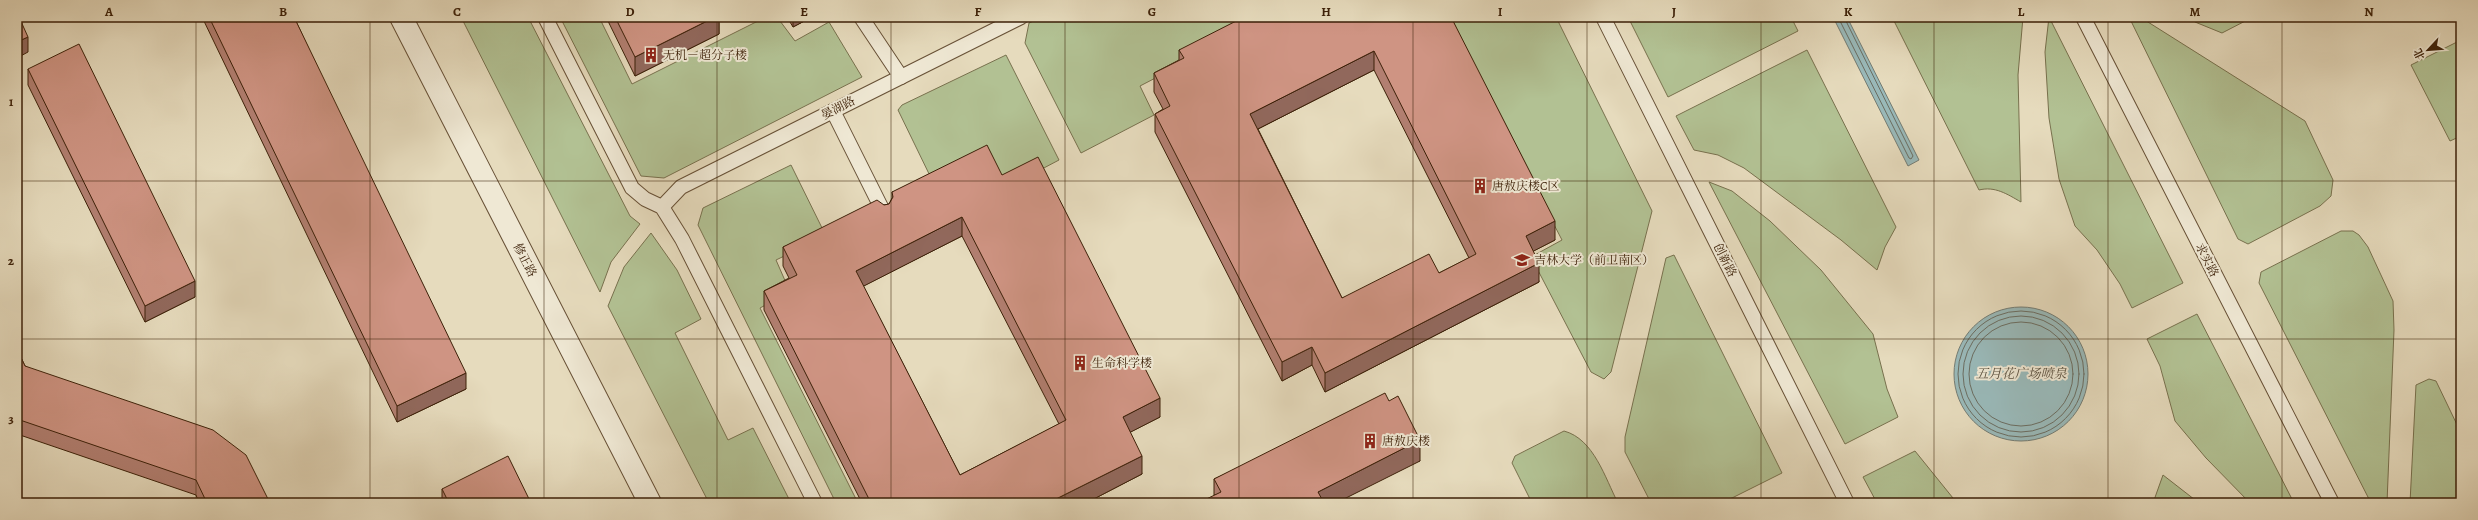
<svg xmlns="http://www.w3.org/2000/svg" width="2478" height="520" viewBox="0 0 2478 520" font-family="Alegreya,'Noto Serif SC',serif">
	<style>
		.green { fill: #b2c193; stroke: #78714e }
		.water { fill: #99b9b9; stroke: #747c73 }
		.lines { fill: none; stroke-linecap: round; stroke-linejoin: round }
		.shore { stroke: #6b6d61; stroke-width: 1 }
		.service-casing { stroke: #675036; stroke-width: 16 }
		.tertiary-casing { stroke: #675036; stroke-width: 24 }
		.service { stroke: #efe8d4; stroke-width: 14 }
		.tertiary { stroke: #efe8d4; stroke-width: 22 }
		.wall { fill: #b27f71; stroke: #3d2109; fill-rule: evenodd }
		.shaded-wall { fill: #91685c; stroke: #3d2109 }
		.building { fill: #cf9483; stroke: #3d2109; fill-rule: evenodd }
		.grid { fill: none; stroke: #3d2109; stroke-width: 1; stroke-opacity: 0.55 }
		.labels { text-anchor: middle; stroke-width: 4; stroke-linejoin: round; paint-order: stroke }
		.poi-label { font-size: 12px; fill: #3d2109; stroke: #efe8d4; text-anchor: start }
		.street-label { font-size: 12px; fill: #3d2109; stroke: #efe8d4 }
		.water-label { font-size: 13px; font-style: italic; fill: #594f3e; stroke: #efe8d4 }
		.neatline { fill: none; stroke: #3d2109; stroke-width: 1.5 }
		.grid-label { font-size: 13px; text-anchor: middle; font-weight: bold; fill: #3d2109 }
	</style>
	<rect width="100%" height="100%" fill="#e6dbbd"/>
	<filter id="stains"><feTurbulence type="fractalNoise" baseFrequency=".005" numOctaves="4"/><feColorMatrix values="0 0 0 0 .2 0 0 0 0 .09 0 0 0 0 .02 0 0 0 .5 -.17"/></filter>
	<radialGradient id="worn" r=".72"><stop offset=".6" stop-color="#630" stop-opacity="0"/><stop offset="1" stop-color="#630" stop-opacity=".3"/></radialGradient>
	<!-- green -->
	<g class="green">
		<path d="M461,17h67l102,199 10,8 -29,38 -11,30z"/>
		<path d="M560,17h39l33,67 134,-67h11l18,24 34,-19 33,55 -198,101 -23,-2z"/>
		<path d="M1042,17h231l-133,69 14,29 -73,38 -56,-110 4,-20z"/>
		<path d="M1446,17h110l96,194 -41,161 -7,7 -13,-7 -60,-115 31,-17z"/>
		<path d="M1628,17h163l7,14 -130,66z"/>
		<path d="M1892,17h131l-5,58 3,127c-14,-8 -26,-16 -42,-12z"/>
		<path d="M2049,17l134,266 -51,25 -12,-24 -23,-34 -22,-24 -16,-47 -10,-61 -4,-66z"/>
		<path d="M2129,17h11l165,104 9,19 19,40 -2,16 -11,10 -72,38 -10,-5z"/>
		<path d="M2188,17h65l-31,16 -27,-11z"/>
		<path d="M2461,40v96l-11,5 -39,-76z"/>
		<path d="M1807,50l89,177 -11,20 -8,23 -36,-30 -97,-72 -26,-13 -24,-5 -18,-34z"/>
		<path d="M1006,55l53,105 -55,29 -72,-9 -34,-70 4,-5z"/>
		<path d="M791,165l35,71 -50,24 14,32 -30,16 98,195h-22l-138,-278 5,-17z"/>
		<path d="M1709,182l23,9 38,30 51,49 52,64 14,55 11,28 -53,27z"/>
		<path d="M2341,231h12l6,4 9,12 25,54 1,29 -7,173h-16l-112,-220 2,-11z"/>
		<path d="M651,233l26,37 24,49 -26,14 53,107 25,-12 38,75h-82l-101,-197 16,-39z"/>
		<path d="M1674,255l108,218 -60,30h-71l-26,-51v-15l41,-179z"/>
		<path d="M2197,314l97,189h-44l-44,-45 -31,-37 -15,-55 -13,-27z"/>
		<path d="M2429,379l7,2 25,52v70h-51l6,-118z"/>
		<path d="M1564,431c30,8 41,47 54,72h-86l-20,-40 3,-7z"/>
		<path d="M1915,451l42,52h-80l-14,-26z"/>
		<path d="M2163,475l36,28h-46z"/>
	</g>
	<!-- water -->
	<g class="water">
		<path d="M1833,17h14l72,143 -11,6z"/>
		<circle cx="2021" cy="374" r="67"/>
	</g>
	<g class="lines">
		<!-- shore -->
		<g class="shore">
			<path d="M1838,17l71,141 2,1 2,-3 -69,-139"/>
			<circle cx="2021" cy="374" r="63"/>
			<circle cx="2021" cy="374" r="58"/>
			<circle cx="2021" cy="374" r="52"/>
		</g>
		<defs>
			<g id="service">
				<path d="M545,17l87,171 13,11 17,8 20,32 133,264"/>
				<path d="M861,17l40,60"/>
				<path d="M1603,17l244,486"/>
				<path d="M2083,17l249,486"/>
				<path d="M833,111l52,104"/>
				<path d="M662,207l19,-20 340,-170"/>
			</g>
			<path id="tertiary" d="M401,17l249,486"/>
		</defs>
		<!-- service casing -->
		<use href="#service" class="service-casing"/>
		<!-- tertiary casing -->
		<use href="#tertiary" class="tertiary-casing"/>
		<!-- service -->
		<use href="#service" class="service"/>
		<!-- tertiary -->
		<use href="#tertiary" class="tertiary"/>
	</g>
	<!-- wall -->
	<g class="wall">
		<path d="M202,17h92l172,372 -69,33z"/>
		<path d="M606,17h113v17l-84,42z"/>
		<path d="M787,17h25l-19,10z"/>
		<path d="M1451,17l104,223 -22,11 6,31 -214,110 -13,-27 -30,16 -127,-249v-18l8,-5 -9,-17v-19l25,-13v-10zM1374,70l95,188 -30,15 -97,25 -84,-169z"/>
		<path d="M28,69l167,228 -50,25 -117,-237z"/>
		<path d="M1002,175l158,242 -30,15 12,42 -56,29h-224l-98,-193v-19l25,-13 -6,-12v-19l101,-42 5,-1 3,-6v-6zM962,236l97,188 -99,51 -97,-189z"/>
		<path d="M17,349l8,17 243,137h-69l-3,-8 -179,-61z"/>
		<path d="M1389,401l31,60 -206,34v-16z"/>
		<path d="M442,489l89,14h-89z"/>
	</g>
	<!-- shaded-wall -->
	<g class="shaded-wall">
		<path d="M715,17h4v17l-84,42v-19z"/>
		<path d="M793,17h19l-19,10z"/>
		<path d="M28,37v15l-11,6v-16z"/>
		<path d="M1374,51v19l-124,63v-19z"/>
		<path d="M962,217v19l-106,54v-19z"/>
		<path d="M1555,221v19l-29,15v-19z"/>
		<path d="M1539,263v19l-214,110v-19z"/>
		<path d="M195,281v16l-50,25v-16z"/>
		<path d="M1312,347v18l-30,16v-19z"/>
		<path d="M466,373v16l-69,33v-16z"/>
		<path d="M1160,398v19l-37,19v-19z"/>
		<path d="M1420,440v21l-84,42h-18v-11z"/>
		<path d="M1142,456v18l-56,29h-38z"/>
		<path d="M268,499v4h-8z"/>
	</g>
	<!-- building -->
	<g class="building">
		<path d="M17,17h2l9,20 -11,5z"/>
		<path d="M209,17h85l172,356 -69,33z"/>
		<path d="M615,17h100l-80,40z"/>
		<path d="M1244,17h207l104,204 -29,15 13,27 -214,110 -13,-26 -30,15 -127,-248 15,-8 -16,-33 30,-15 -5,-8zM1374,51l102,203 -37,19 -10,-19 -87,44 -92,-184z"/>
		<path d="M79,44l116,237 -50,25 -117,-237z"/>
		<path d="M987,145l15,30 36,-18 122,241 -37,19 19,39 -94,47h-177l-107,-212 33,-16 -14,-28 94,-47 7,5 5,-1 4,-7 -1,-5zM962,217l104,203 -106,55 -104,-204z"/>
		<path d="M17,349l8,17 188,64 33,25 22,44 -8,4h-53l-11,-23 -179,-61z"/>
		<path d="M1385,393l4,8 9,-5 22,44 -102,52 6,11h-126l23,-11 -7,-13z"/>
		<path d="M508,456l23,47h-82l-7,-14z"/>
	</g>
	<!-- grid -->
	<path class="grid" d="M196,17v486M370,17v486M544,17v486M717,17v486M891,17v486M1065,17v486M1239,17v486M1413,17v486M1587,17v486M1761,17v486M1934,17v486M2108,17v486M2282,17v486M17,181h2444M17,339h2444"/>
	<!-- icons -->
	<defs>
		<symbol id="building-bare" viewBox="-9 -9 18 18"><path d="M-4-6H4V6H1V3H-1V6H-4ZM-2.5-4.3h1.7v1.8h-1.7ZM.8-4.3h1.7v1.8H.8ZM-2.5-1h1.7V.8h-1.7ZM.8-1h1.7V.8H.8Z" fill="#8f2418" stroke="#efe8d4" stroke-width="2.5" paint-order="stroke"/></symbol>
		<symbol id="university-bare" viewBox="-9 -9 18 18"><path d="M0-5L7-2L0 1L-7-2ZM-4 1L0 2.5L4 1V4Q0 6-4 4Z" fill="#8f2418" stroke="#efe8d4" stroke-width="2.5" paint-order="stroke"/></symbol>
	</defs>
	<g fill-rule="evenodd">
		<use href="#building-bare" x="640" y="44" width="22" height="22"/>
		<use href="#building-bare" x="1469" y="175" width="22" height="22"/>
		<use href="#university-bare" x="1511" y="249" width="22" height="22"/>
		<use href="#building-bare" x="1069" y="352" width="22" height="22"/>
		<use href="#building-bare" x="1359" y="430" width="22" height="22"/>
	</g>
	<g class="labels">
		<!-- poi labels -->
		<g class="poi-label">
			<text x="663" y="59">无机－超分子楼</text>
			<text x="1492" y="190">唐敖庆楼C区</text>
			<text x="1534" y="264">吉林大学（前卫南区）</text>
			<text x="1092" y="367">生命科学楼</text>
			<text x="1382" y="445">唐敖庆楼</text>
		</g>
		<!-- street labels -->
		<g class="street-label">
			<text transform="translate(838 108) rotate(-27)" y="4">晏湖路</text>
			<text transform="translate(525 260) rotate(63)" y="4">修正路</text>
			<text transform="translate(1725 260) rotate(63)" y="4">创新路</text>
			<text transform="translate(2207 260) rotate(63)" y="4">求实路</text>
		</g>
		<!-- water labels -->
		<g class="water-label">
			<text x="2021" y="378">五月花广场喷泉</text>
		</g>
	</g>
	<!-- margin -->
	<rect width="2478" height="520" fill="none" stroke="#e6dbbd" stroke-width="44"/>
	<!-- north arrow -->
	<g transform="translate(2428 50) rotate(244)" stroke="#efe8d4" stroke-width="3" paint-order="stroke">
	<path d="M0-3L7 15L0 10L-7 15Z" fill="#3d2109"/>
	<text y="-6" font-size="11" font-weight="bold" text-anchor="middle" fill="#3d2109">北</text>
	</g>
	<rect x="22" y="22" width="2434" height="476" class="neatline"/>
	<g class="grid-label">
		<text x="109" y="16">A</text>
		<text x="283" y="16">B</text>
		<text x="457" y="16">C</text>
		<text x="630" y="16">D</text>
		<text x="804" y="16">E</text>
		<text x="978" y="16">F</text>
		<text x="1152" y="16">G</text>
		<text x="1326" y="16">H</text>
		<text x="1500" y="16">I</text>
		<text x="1674" y="16">J</text>
		<text x="1848" y="16">K</text>
		<text x="2021" y="16">L</text>
		<text x="2195" y="16">M</text>
		<text x="2369" y="16">N</text>
		<text x="11" y="106">1</text>
		<text x="11" y="265">2</text>
		<text x="11" y="423">3</text>
	</g>
	<rect width="100%" height="100%" filter="url(#stains)"/>
	<rect width="100%" height="100%" fill="url(#worn)"/>
</svg>
